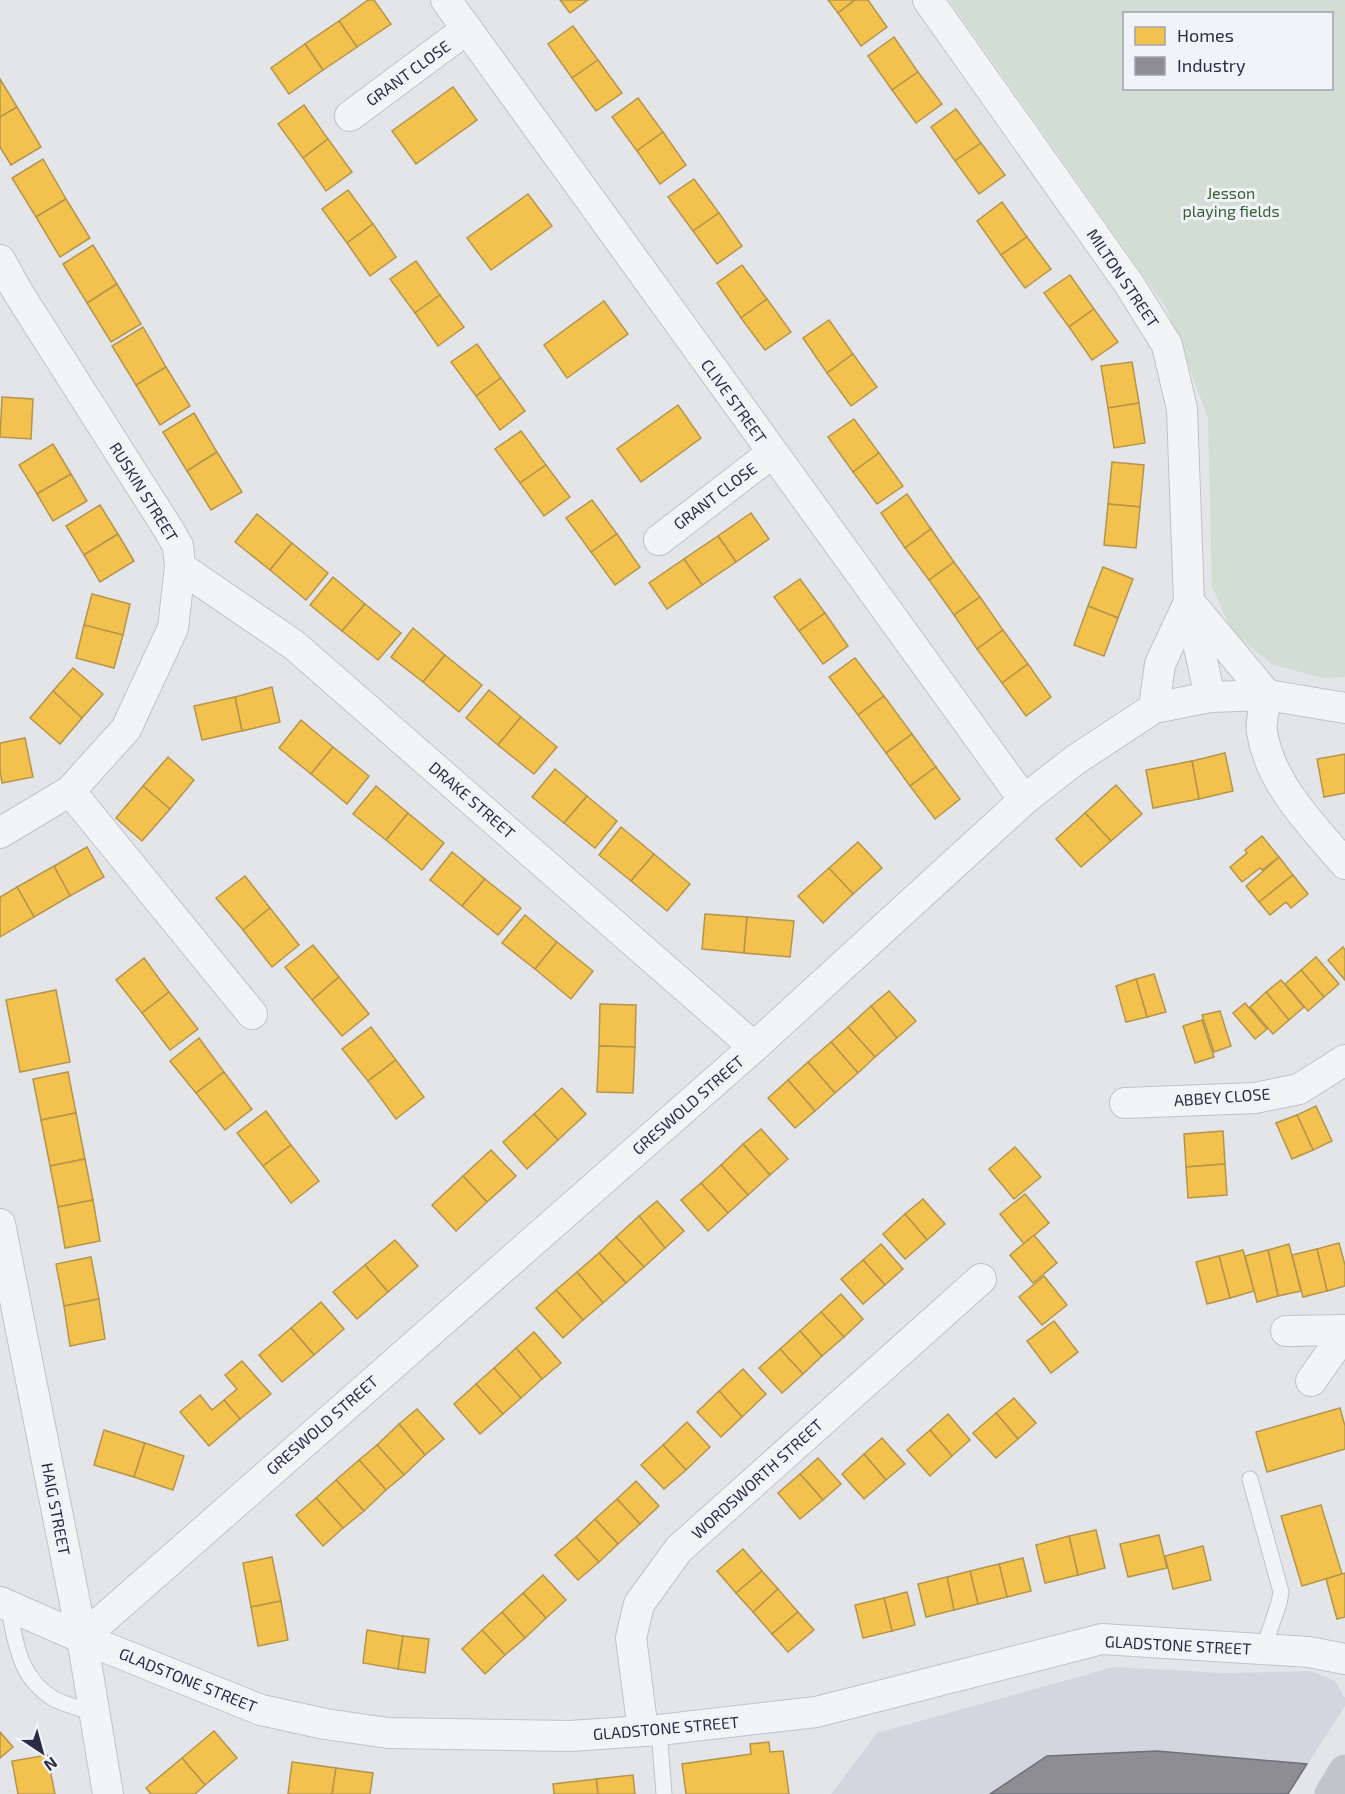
<svg xmlns="http://www.w3.org/2000/svg" width="1345" height="1794" viewBox="0 0 1345 1794" font-family="'Exo 2',sans-serif">
	<style>
		.built { fill: #d4d6df }
		.green { fill: #d2ddd4; fill-rule: evenodd }
		.homes { fill: #f2c14e; stroke: #b5954b; stroke-width: 1.5 }
		.industry { fill: #8d8d92; stroke: #6f707b; stroke-width: 1.5 }
		.lines { fill: none; stroke-linecap: round; stroke-linejoin: round }
		.service-casing { stroke: #c1c2c7; stroke-width: 17 }
		.minor-casing { stroke: #c1c2c7; stroke-width: 32 }
		.service { stroke: #f3f4f6; stroke-width: 15 }
		.minor { stroke: #f3f4f6; stroke-width: 30 }
		.secondary { stroke: #c4c5ca; stroke-width: 33 }
		.labels { text-anchor: middle; stroke-width: 6; stroke-linejoin: round; paint-order: stroke }
		.street-label { font-size: 16px; fill: #282d45; stroke: #f2f3f8 }
		.park-label { font-size: 16px; fill: #346234; stroke: #f2f3f8 }
	</style>
	<rect width="100%" height="100%" fill="#e4e5e9"/>
	<!-- built -->
	<path class="built" d="M1114,1667l110,6 87,-2 24,10 10,17v8l-57,88h-457l46,-61z"/>
	<!-- green -->
	<path class="green" d="M949,0h396v677l-23,1 -51,-14 -39,-32 -20,-45 -4,-169 -41,-109zM1124,14h208v74h-208z"/>
	<!-- homes -->
	<g class="homes">
		<path d="M368,0h6l17,24 -34,23 -18,-26z"/>
		<path d="M560,0h28l-18,13z"/>
		<path d="M828,0h27l-17,13z"/>
		<path d="M855,0h13l19,27 -26,19 -23,-33z"/>
		<path d="M339,21l18,26 -34,23 -18,-26z"/>
		<path d="M573,26l25,34 -26,18 -24,-34z"/>
		<path d="M894,37l24,35 -26,18 -24,-34z"/>
		<path d="M305,44l18,26 -34,24 -18,-26z"/>
		<path d="M598,60l24,33 -26,18 -24,-33z"/>
		<path d="M918,72l24,32 -26,19 -24,-33z"/>
		<path d="M0,79l17,28 -17,10z"/>
		<path d="M453,87l24,33 -61,44 -24,-33z"/>
		<path d="M638,98l25,34 -26,19 -25,-34z"/>
		<path d="M304,105l24,34 -25,19 -25,-34z"/>
		<path d="M17,107l24,40 -30,18 -11,-18v-30z"/>
		<path d="M956,109l25,34 -26,18 -24,-34z"/>
		<path d="M663,132l23,33 -26,19 -23,-33z"/>
		<path d="M328,139l24,33 -26,19 -23,-33z"/>
		<path d="M981,143l24,32 -26,19 -24,-33z"/>
		<path d="M43,159l23,40 -30,18 -24,-39z"/>
		<path d="M694,179l25,34 -26,18 -25,-34z"/>
		<path d="M348,190l25,34 -26,19 -25,-34z"/>
		<path d="M528,194l24,32 -61,44 -24,-32z"/>
		<path d="M66,199l24,39 -30,19 -24,-40z"/>
		<path d="M1002,202l25,35 -26,18 -24,-34z"/>
		<path d="M719,213l23,33 -25,18 -24,-33z"/>
		<path d="M373,224l23,33 -26,19 -23,-33z"/>
		<path d="M1027,237l24,32 -26,19 -24,-33z"/>
		<path d="M93,245l24,39 -30,19 -24,-39z"/>
		<path d="M416,261l24,34 -25,18 -25,-34z"/>
		<path d="M742,265l25,34 -26,19 -24,-35z"/>
		<path d="M1070,275l24,34 -25,18 -25,-34z"/>
		<path d="M117,284l24,40 -30,18 -24,-39z"/>
		<path d="M440,295l24,32 -26,19 -23,-33z"/>
		<path d="M767,299l24,33 -26,18 -24,-32z"/>
		<path d="M604,301l24,33 -61,44 -23,-33z"/>
		<path d="M1094,309l24,33 -26,18 -23,-33z"/>
		<path d="M829,320l24,34 -26,19 -24,-35z"/>
		<path d="M143,327l23,40 -30,18 -24,-39z"/>
		<path d="M477,344l24,34 -25,18 -25,-34z"/>
		<path d="M853,354l24,33 -26,19 -24,-33z"/>
		<path d="M1132,362l7,41 -31,5 -7,-42z"/>
		<path d="M166,367l24,39 -30,19 -24,-40z"/>
		<path d="M501,378l24,33 -25,19 -24,-34z"/>
		<path d="M2,397l31,2 -2,40 -31,-2z"/>
		<path d="M1139,403l6,40 -31,5 -6,-40z"/>
		<path d="M678,405l23,33 -60,44 -24,-33z"/>
		<path d="M194,413l23,39 -30,19 -24,-39z"/>
		<path d="M854,419l25,34 -26,19 -25,-35z"/>
		<path d="M521,431l25,34 -26,18 -25,-34z"/>
		<path d="M53,444l18,30 -34,20 -18,-29z"/>
		<path d="M217,452l25,40 -31,18 -24,-39z"/>
		<path d="M879,453l24,33 -26,18 -24,-32z"/>
		<path d="M1112,462l32,3 -4,42 -32,-3z"/>
		<path d="M546,465l24,32 -26,19 -24,-33z"/>
		<path d="M71,474l16,27 -34,20 -16,-27z"/>
		<path d="M907,494l24,35 -26,19 -24,-35z"/>
		<path d="M592,500l25,34 -26,18 -25,-34z"/>
		<path d="M1108,504l32,3 -4,41 -32,-3z"/>
		<path d="M100,505l18,29 -34,21 -18,-29z"/>
		<path d="M751,513l18,26 -33,23 -18,-26z"/>
		<path d="M257,514l35,29 -22,27 -35,-28z"/>
		<path d="M931,529l23,33 -25,18 -24,-32z"/>
		<path d="M118,534l16,27 -34,21 -16,-27z"/>
		<path d="M617,534l23,33 -25,18 -24,-33z"/>
		<path d="M718,536l18,26 -34,23 -18,-26z"/>
		<path d="M292,543l36,30 -22,27 -36,-30z"/>
		<path d="M684,559l18,26 -35,24 -18,-26z"/>
		<path d="M954,562l26,35 -26,18 -25,-35z"/>
		<path d="M1103,567l30,12 -15,39 -30,-12z"/>
		<path d="M333,577l32,27 -23,27 -32,-26z"/>
		<path d="M800,579l25,34 -26,18 -25,-34z"/>
		<path d="M92,594l38,10 -7,31 -39,-10z"/>
		<path d="M980,597l23,33 -26,19 -23,-34z"/>
		<path d="M365,604l36,29 -23,27 -36,-29z"/>
		<path d="M1088,606l30,12 -14,38 -30,-11z"/>
		<path d="M825,613l23,33 -25,18 -24,-33z"/>
		<path d="M84,625l39,10 -9,33 -38,-10z"/>
		<path d="M413,628l32,27 -22,27 -32,-25z"/>
		<path d="M1003,630l25,34 -26,19 -25,-34z"/>
		<path d="M445,655l37,30 -23,27 -36,-30z"/>
		<path d="M855,658l29,38 -26,19 -29,-38z"/>
		<path d="M1028,664l23,33 -25,19 -24,-33z"/>
		<path d="M73,668l30,26 -21,24 -29,-27z"/>
		<path d="M272,687l8,35 -38,9 -7,-34z"/>
		<path d="M489,690l32,27 -23,28 -32,-27z"/>
		<path d="M53,691l29,27 -22,26 -30,-26z"/>
		<path d="M884,696l28,38 -26,19 -28,-38z"/>
		<path d="M235,697l7,34 -40,9 -8,-34z"/>
		<path d="M521,717l36,30 -23,27 -36,-29z"/>
		<path d="M301,720l32,27 -22,27 -32,-26z"/>
		<path d="M912,734l24,33 -26,19 -24,-33z"/>
		<path d="M25,738l8,39 -31,6 -2,-12v-28z"/>
		<path d="M333,747l36,29 -22,28 -36,-30z"/>
		<path d="M1225,753l8,38 -34,8 -7,-38z"/>
		<path d="M1345,754v39l-21,4 -7,-38z"/>
		<path d="M168,757l26,23 -24,29 -27,-23z"/>
		<path d="M1192,761l7,38 -46,9 -7,-38z"/>
		<path d="M936,767l24,32 -25,20 -25,-33z"/>
		<path d="M555,769l32,27 -23,27 -32,-26z"/>
		<path d="M1116,785l26,29 -31,27 -26,-28z"/>
		<path d="M143,786l27,23 -28,32 -26,-23z"/>
		<path d="M376,786l32,27 -22,27 -33,-26z"/>
		<path d="M587,796l30,25 -22,27 -31,-25z"/>
		<path d="M408,813l36,30 -22,27 -36,-30z"/>
		<path d="M1085,813l26,28 -30,26 -25,-28z"/>
		<path d="M621,827l33,27 -23,27 -32,-26z"/>
		<path d="M1262,836l17,21 -17,13 -2,-2 -18,14 -12,-15 17,-14 -2,-3z"/>
		<path d="M858,842l24,26 -29,26 -24,-26z"/>
		<path d="M87,847l17,30 -34,19 -16,-30z"/>
		<path d="M452,852l33,27 -23,27 -32,-26z"/>
		<path d="M654,854l36,30 -23,27 -36,-30z"/>
		<path d="M1279,857l14,18 -34,27 -13,-16z"/>
		<path d="M54,866l16,30 -36,21 -17,-30z"/>
		<path d="M829,868l24,26 -30,29 -25,-27z"/>
		<path d="M1293,875l15,19 -17,14 -5,-6 -16,13 -11,-13z"/>
		<path d="M245,876l25,32 -27,22 -27,-32z"/>
		<path d="M485,879l36,29 -23,27 -36,-29z"/>
		<path d="M17,887l17,30 -34,20v-40z"/>
		<path d="M270,908l29,37 -27,22 -29,-37z"/>
		<path d="M705,914l42,3 -3,36 -42,-4z"/>
		<path d="M525,915l32,27 -22,27 -33,-26z"/>
		<path d="M747,917l47,4 -4,36 -46,-4z"/>
		<path d="M557,942l36,29 -22,28 -36,-30z"/>
		<path d="M313,945l26,32 -27,23 -27,-33z"/>
		<path d="M1343,947l2,3v30l-17,-20z"/>
		<path d="M1316,957l23,27 -15,13 -23,-27z"/>
		<path d="M144,958l25,34 -27,21 -26,-33z"/>
		<path d="M1301,970l23,27 -16,14 -23,-27z"/>
		<path d="M1154,974l12,38 -19,5 -11,-38z"/>
		<path d="M339,977l30,37 -27,22 -30,-36z"/>
		<path d="M1136,979l11,38 -21,5 -10,-36z"/>
		<path d="M1281,980l23,27 -15,13 -23,-28z"/>
		<path d="M56,990l14,72 -50,10 -14,-72z"/>
		<path d="M889,991l27,30 -19,17 -26,-32z"/>
		<path d="M169,992l29,37 -28,21 -28,-37z"/>
		<path d="M1266,992l23,28 -16,14 -23,-27z"/>
		<path d="M1245,1003l22,26 -12,10 -22,-26z"/>
		<path d="M600,1004l36,1 -1,42 -36,-1z"/>
		<path d="M871,1006l26,32 -22,19 -27,-30z"/>
		<path d="M1220,1011l11,35 -17,6 -12,-37z"/>
		<path d="M1202,1020l12,37 -19,6 -12,-37z"/>
		<path d="M371,1027l25,33 -28,21 -26,-32z"/>
		<path d="M848,1027l27,30 -17,16 -27,-31z"/>
		<path d="M199,1038l25,34 -28,21 -26,-32z"/>
		<path d="M831,1042l27,31 -23,20 -27,-31z"/>
		<path d="M599,1046l36,1 -2,46 -36,-1z"/>
		<path d="M396,1060l28,37 -28,22 -28,-38z"/>
		<path d="M808,1062l27,31 -20,18 -27,-31z"/>
		<path d="M68,1072l8,41 -35,7 -8,-41z"/>
		<path d="M224,1072l28,37 -27,21 -29,-37z"/>
		<path d="M788,1080l27,31 -20,17 -27,-30z"/>
		<path d="M562,1088l24,26 -28,26 -24,-26z"/>
		<path d="M1316,1106l16,35 -19,9 -16,-35z"/>
		<path d="M266,1111l25,34 -28,21 -26,-33z"/>
		<path d="M76,1113l9,46 -35,7 -9,-46z"/>
		<path d="M534,1114l24,26 -31,29 -24,-27z"/>
		<path d="M1297,1115l16,35 -21,9 -16,-36z"/>
		<path d="M761,1129l27,30 -18,16 -27,-31z"/>
		<path d="M1223,1131l2,33 -39,3 -2,-33z"/>
		<path d="M743,1144l27,31 -22,20 -27,-30z"/>
		<path d="M291,1145l28,36 -28,22 -28,-37z"/>
		<path d="M1015,1147l26,30 -27,22 -25,-30z"/>
		<path d="M491,1150l25,26 -29,26 -24,-26z"/>
		<path d="M85,1159l8,41 -35,7 -8,-41z"/>
		<path d="M1225,1164l2,31 -39,3 -2,-31z"/>
		<path d="M721,1165l27,30 -20,18 -27,-30z"/>
		<path d="M463,1176l24,26 -31,29 -24,-26z"/>
		<path d="M701,1183l27,30 -20,18 -27,-31z"/>
		<path d="M1025,1194l24,29 -25,21 -24,-30z"/>
		<path d="M923,1199l22,25 -18,16 -22,-26z"/>
		<path d="M93,1200l7,41 -35,7 -7,-41z"/>
		<path d="M657,1201l27,30 -19,17 -26,-32z"/>
		<path d="M905,1214l22,26 -22,19 -22,-25z"/>
		<path d="M639,1216l26,32 -21,19 -28,-30z"/>
		<path d="M1034,1235l23,28 -24,20 -23,-28z"/>
		<path d="M616,1237l28,30 -18,16 -27,-30z"/>
		<path d="M395,1240l23,26 -30,26 -23,-27z"/>
		<path d="M1339,1243l6,22v21l-18,5 -10,-42z"/>
		<path d="M881,1244l22,25 -18,16 -22,-25z"/>
		<path d="M1289,1244l12,47 -23,5 -10,-46z"/>
		<path d="M1317,1249l10,42 -24,6 -11,-42z"/>
		<path d="M1243,1250l11,41 -24,7 -11,-42z"/>
		<path d="M1268,1250l10,46 -21,6 -12,-46z"/>
		<path d="M599,1253l27,30 -23,20 -26,-31z"/>
		<path d="M1219,1256l11,42 -23,6 -11,-42z"/>
		<path d="M91,1257l8,42 -35,7 -8,-42z"/>
		<path d="M863,1260l22,25 -22,19 -22,-25z"/>
		<path d="M365,1265l23,27 -31,27 -24,-27z"/>
		<path d="M577,1272l26,31 -20,17 -27,-30z"/>
		<path d="M1044,1276l23,29 -25,20 -23,-28z"/>
		<path d="M556,1290l27,30 -20,18 -27,-30z"/>
		<path d="M841,1294l22,25 -19,18 -23,-25z"/>
		<path d="M99,1299l6,40 -35,7 -6,-40z"/>
		<path d="M321,1302l23,27 -30,26 -23,-27z"/>
		<path d="M821,1312l23,25 -22,19 -22,-25z"/>
		<path d="M1054,1321l24,31 -27,21 -24,-32z"/>
		<path d="M291,1328l23,27 -32,27 -23,-27z"/>
		<path d="M800,1331l22,25 -19,18 -23,-25z"/>
		<path d="M534,1332l27,31 -19,16 -26,-31z"/>
		<path d="M516,1348l26,31 -21,19 -27,-30z"/>
		<path d="M780,1349l23,25 -21,19 -23,-25z"/>
		<path d="M242,1361l29,33 -31,25 -16,-19 13,-11 -12,-14z"/>
		<path d="M494,1368l27,30 -18,16 -27,-30z"/>
		<path d="M743,1369l23,25 -24,23 -23,-26z"/>
		<path d="M476,1384l27,30 -23,20 -26,-30z"/>
		<path d="M719,1391l23,26 -21,20 -24,-25z"/>
		<path d="M200,1395l12,15 12,-10 16,19 -31,27 -29,-34z"/>
		<path d="M1014,1398l22,25 -18,16 -22,-26z"/>
		<path d="M1340,1408l5,18v23l-78,23 -11,-40z"/>
		<path d="M417,1409l27,30 -19,16 -26,-31z"/>
		<path d="M996,1413l22,26 -22,19 -23,-25z"/>
		<path d="M948,1414l22,26 -18,16 -22,-26z"/>
		<path d="M687,1422l23,25 -24,23 -23,-25z"/>
		<path d="M399,1424l26,31 -21,20 -27,-30z"/>
		<path d="M104,1430l41,13 -11,34 -40,-12z"/>
		<path d="M930,1430l22,26 -22,20 -23,-26z"/>
		<path d="M882,1438l23,26 -19,16 -22,-26z"/>
		<path d="M145,1443l39,13 -11,34 -39,-13z"/>
		<path d="M377,1445l27,30 -18,15 -27,-30z"/>
		<path d="M663,1445l23,25 -22,19 -23,-24z"/>
		<path d="M864,1454l22,26 -22,19 -22,-25z"/>
		<path d="M818,1458l23,26 -18,16 -23,-26z"/>
		<path d="M359,1460l27,30 -22,21 -28,-31z"/>
		<path d="M800,1474l23,26 -23,19 -22,-26z"/>
		<path d="M336,1480l28,31 -21,17 -27,-30z"/>
		<path d="M636,1481l23,25 -19,18 -23,-25z"/>
		<path d="M316,1498l27,30 -20,18 -27,-31z"/>
		<path d="M617,1499l23,25 -22,20 -23,-25z"/>
		<path d="M1321,1505l21,69 -40,12 -21,-70z"/>
		<path d="M595,1519l23,25 -19,18 -23,-25z"/>
		<path d="M1096,1530l9,38 -27,7 -9,-39z"/>
		<path d="M1159,1535l8,33 -39,9 -8,-33z"/>
		<path d="M1069,1536l9,39 -33,8 -9,-38z"/>
		<path d="M576,1537l23,25 -21,18 -23,-25z"/>
		<path d="M1203,1546l8,34 -38,9 -8,-33z"/>
		<path d="M743,1549l19,22 -26,22 -19,-22z"/>
		<path d="M272,1557l9,44 -30,6 -8,-44z"/>
		<path d="M1023,1558l8,33 -24,6 -8,-33z"/>
		<path d="M999,1564l8,33 -29,7 -8,-33z"/>
		<path d="M762,1571l16,18 -25,23 -17,-19z"/>
		<path d="M970,1571l8,33 -24,6 -7,-33z"/>
		<path d="M1345,1573v44l-8,2 -11,-40z"/>
		<path d="M543,1575l23,25 -20,18 -23,-25z"/>
		<path d="M947,1577l7,33 -28,7 -8,-33z"/>
		<path d="M778,1589l20,23 -26,22 -19,-22z"/>
		<path d="M907,1592l8,33 -23,6 -8,-33z"/>
		<path d="M523,1593l23,25 -21,20 -23,-26z"/>
		<path d="M884,1598l8,33 -29,7 -8,-33z"/>
		<path d="M281,1601l7,39 -30,6 -7,-39z"/>
		<path d="M502,1612l23,26 -20,17 -23,-25z"/>
		<path d="M798,1612l16,18 -26,22 -16,-18z"/>
		<path d="M367,1630l36,6 -5,33 -35,-6z"/>
		<path d="M482,1630l23,25 -20,19 -23,-25z"/>
		<path d="M403,1636l26,3 -4,34 -27,-4z"/>
		<path d="M214,1731l23,27 -32,27 -23,-27z"/>
		<path d="M0,1732l13,15 -13,11z"/>
		<path d="M769,1742l1,10 13,-1 6,43h-103l-4,-30 69,-10 -1,-10z"/>
		<path d="M47,1755l8,39h-37l-6,-33z"/>
		<path d="M182,1758l23,27 -10,9h-44l-5,-6z"/>
		<path d="M292,1762l44,6 -4,26h-44z"/>
		<path d="M336,1768l37,5 -3,21h-38z"/>
		<path d="M633,1775l2,19h-37l-2,-15z"/>
		<path d="M596,1779l2,15h-44l-1,-10z"/>
	</g>
	<!-- industry -->
	<path class="industry" d="M1157,1751l150,13 -19,30h-298l57,-38z"/>
	<g class="lines">
		<defs>
			<g id="service">
				<path d="M1250,1479l31,113 -2,11 -16,47"/>
				<path d="M8,1605c8,38 10,72 46,94 12,6 28,10 40,14"/>
				<path d="M659,1730l5,64"/>
			</g>
			<g id="minor">
				<path d="M446,0l578,800"/>
				<path d="M928,0l201,284 38,61 15,64 7,193 21,95"/>
				<path d="M350,116l117,-87"/>
				<path d="M0,260l19,34 148,233 11,19 2,21 -7,61 -47,101 -56,62 -70,42"/>
				<path d="M659,540l113,-87"/>
				<path d="M180,567l114,78 460,402"/>
				<path d="M1192,605l75,90"/>
				<path d="M1267,695c-2,11 -7,26 -5,37 8,52 50,93 83,132"/>
				<path d="M1154,708l6,-44 29,-62"/>
				<path d="M70,791l182,223"/>
				<path d="M1125,1103l130,-5 44,-9 46,-29"/>
				<path d="M0,1224l82,414 26,156"/>
				<path d="M1286,1331l59,-1"/>
				<path d="M1311,1381l34,-48"/>
				<path d="M0,1602l82,36 179,72 64,14 63,9 182,3 89,-6 157,-18 286,-73 207,13 36,7"/>
				<path d="M82,1638l672,-591 270,-247 51,-40 79,-52 56,-11 57,-2 78,13"/>
				<path d="M643,1731l-12,-93 8,-34 40,-55 302,-270"/>
			</g>
		</defs>
		<!-- service casing -->
		<use href="#service" class="service-casing"/>
		<!-- minor casing -->
		<use href="#minor" class="minor-casing"/>
		<!-- service -->
		<use href="#service" class="service"/>
		<!-- minor -->
		<use href="#minor" class="minor"/>
		<!-- secondary -->
		<path class="secondary" d="M1331,1794l14,-23"/>
	</g>
	<g class="labels">
		<!-- street labels -->
		<g class="street-label">
			<text transform="translate(408 73) rotate(-36)" y="6">GRANT CLOSE</text>
			<text transform="translate(1123 278) rotate(56)" y="6">MILTON STREET</text>
			<text transform="translate(734 401) rotate(54)" y="6">CLIVE STREET</text>
			<text transform="translate(144 492) rotate(58)" y="6">RUSKIN STREET</text>
			<text transform="translate(715 496) rotate(-37)" y="6">GRANT CLOSE</text>
			<text transform="translate(472 800) rotate(41)" y="6">DRAKE STREET</text>
			<text transform="translate(1222 1097) rotate(-4)" y="6">ABBEY CLOSE</text>
			<text transform="translate(688 1105) rotate(-41)" y="6">GRESWOLD STREET</text>
			<text transform="translate(322 1425) rotate(-41)" y="6">GRESWOLD STREET</text>
			<text transform="translate(757 1479) rotate(-42)" y="6">WORDSWORTH STREET</text>
			<text transform="translate(56 1509) rotate(79)" y="6">HAIG STREET</text>
			<text transform="translate(1178 1645) rotate(3)" y="6">GLADSTONE STREET</text>
			<text transform="translate(188 1680) rotate(22)" y="6">GLADSTONE STREET</text>
			<text transform="translate(666 1728) rotate(-5)" y="6">GLADSTONE STREET</text>
		</g>
		<!-- park labels -->
		<g class="park-label">
			<text x="1231" y="199">Jesson<tspan x="1231" dy="18">playing fields</tspan></text>
		</g>
	</g>
	<!-- legend -->
	<rect x="1123" y="12" width="210" height="78" fill="#f2f3f8" stroke="#a1a4b0" stroke-width="1.5"/>
	<rect x="1135" y="27" width="30" height="18" fill="#f2c14e" stroke="#a1a4b0" stroke-width="1.5"/>
	<text x="1177" y="42" font-size="18" fill="#282d45">Homes</text>
	<rect x="1135" y="57" width="30" height="18" fill="#8d8d92" stroke="#a1a4b0" stroke-width="1.5"/>
	<text x="1177" y="72" font-size="18" fill="#282d45">Industry</text>
	<!-- north arrow -->
	<g transform="translate(42 1752) rotate(144)" stroke="#f2f3f8" stroke-width="4.5" paint-order="stroke">
	<path d="M0-4.5L10 22L0 15L-10 22Z" fill="#282d45"/>
	<text y="-9" font-size="16" font-weight="bold" text-anchor="middle" fill="#282d45">N</text>
	</g>
</svg>
